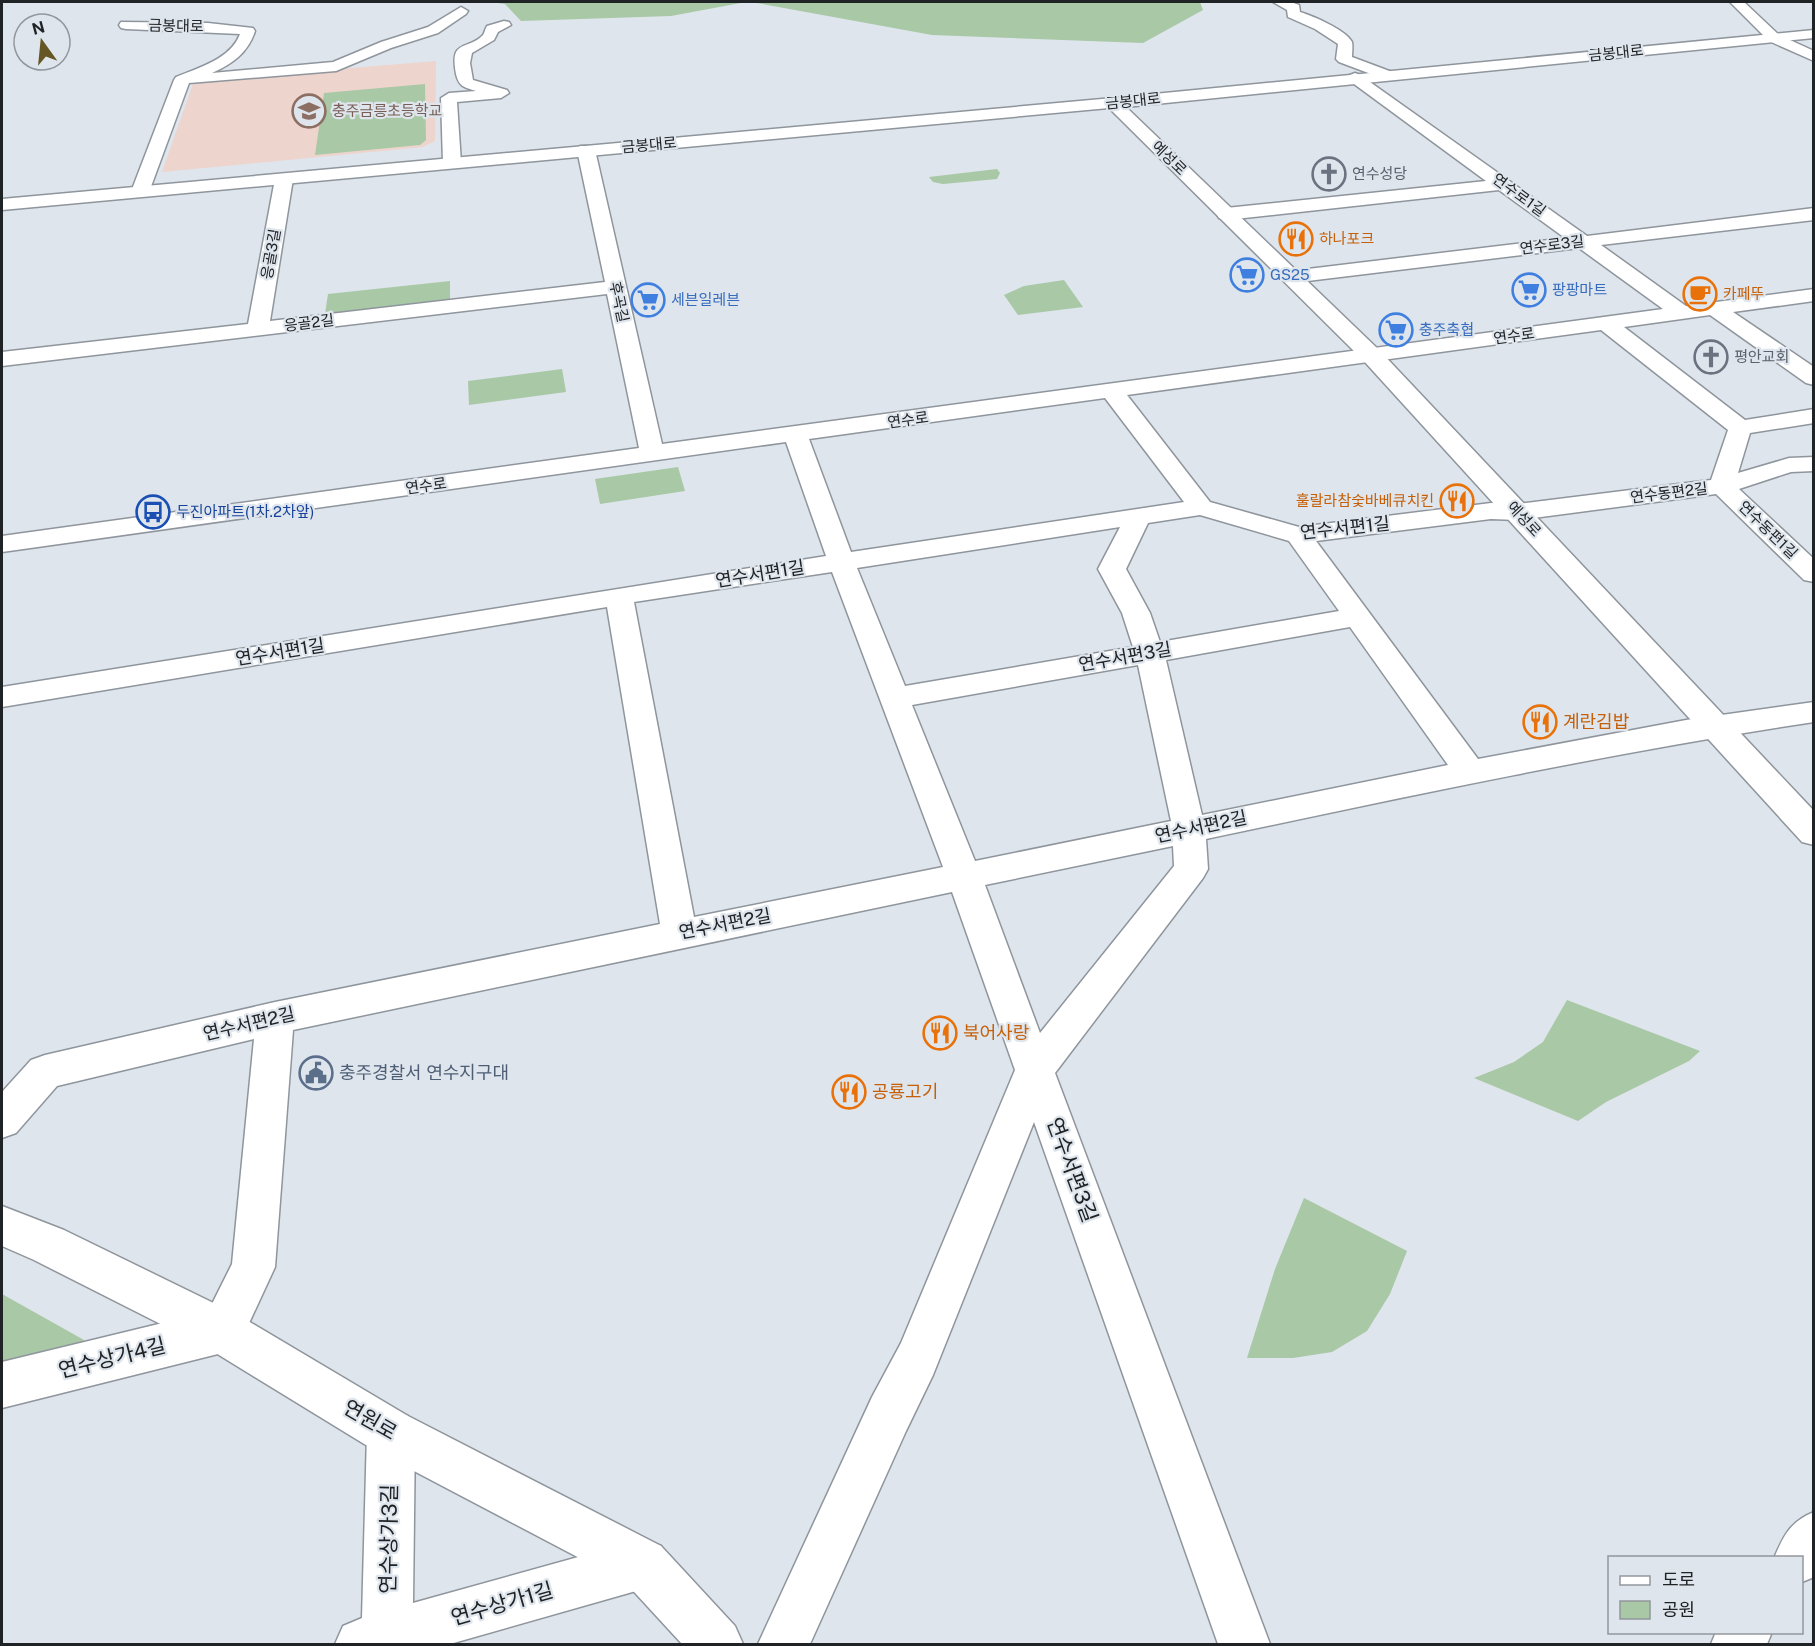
<svg xmlns="http://www.w3.org/2000/svg" width="1815" height="1646" viewBox="0 0 1815 1646" font-family="'Public Sans','Noto Sans KR',sans-serif">
	<style>
		.education { fill: #edd4cd }
		.green { fill: #a8c8a6 }
		.lines { fill: none; stroke-linecap: round; stroke-linejoin: round }
		.minor-casing { stroke: #8f959c; stroke-width: 3 }
		.tertiary-casing { stroke: #8f959c; stroke-width: 3 }
		.minor { fill: #fff; fill-rule: evenodd }
		.tertiary { fill: #fff; fill-rule: evenodd }
		.labels { text-anchor: middle; stroke-width: 4.5; stroke-linejoin: round; paint-order: stroke }
		.far-street-label { font-size: 15px; fill: #202326; stroke: #dee5ec }
		.far-education-label { font-size: 15px; fill: #785e54; stroke: #dee5ec; text-anchor: start }
		.far-worship-label { font-size: 15px; fill: #5b616d; stroke: #dee5ec; text-anchor: start }
		.far-food-label { font-size: 15px; fill: #c56008; stroke: #dee5ec; text-anchor: start }
		.far-shop-label { font-size: 15px; fill: #366cbe; stroke: #dee5ec; text-anchor: start }
		.far-transit-label { font-size: 15px; fill: #164399; stroke: #dee5ec; text-anchor: start }
		.street-label { font-size: 18px; fill: #202326; stroke: #dee5ec }
		.food-label { font-size: 18px; fill: #c56008; stroke: #dee5ec; text-anchor: start }
		.service-label { font-size: 18px; fill: #4e5e75; stroke: #dee5ec; text-anchor: start }
		.near-street-label { font-size: 21px; fill: #202326; stroke: #dee5ec }
	</style>
	<rect width="100%" height="100%" fill="#dee5ec"/>
	<!-- education -->
	<path class="education" d="M436,61l-1,80 -12,6 -261,25 32,-91z"/>
	<!-- green -->
	<g class="green">
		<path d="M490,2h256l-75,14 -150,5 -16,-17z"/>
		<path d="M751,2h449l3,8 -60,33 -211,-8z"/>
		<path d="M425,84l1,56 -6,5 -105,10 9,-62z"/>
		<path d="M997,169l3,4 -3,6 -54,5 -10,-2 -4,-5z"/>
		<path d="M1064,280l19,27 -65,8 -14,-20 20,-9z"/>
		<path d="M450,281v20l-125,13 3,-20z"/>
		<path d="M562,369l4,23 -97,13 -1,-24z"/>
		<path d="M678,467l7,24 -85,13 -5,-25z"/>
		<path d="M1567,1000l133,51 -11,10 -83,41 -28,19 -104,-43 40,-16 29,-20z"/>
		<path d="M1304,1198l103,53 -17,43 -23,37 -35,21 -39,6h-46l28,-89z"/>
		<path d="M2,1294l82,46 -10,13 -72,17z"/>
	</g>
	<g class="lines">
		<defs>
			<g id="minor">
				<path d="M1273,2h18l8,3 1,7c13,4 46,18 52,30 1,4 0,10 0,15l40,15 3,3 -8,5 -48,-18 -3,-3 2,-15 -23,-15 -27,-12 -1,-7z"/>
				<path d="M1730,2h14l35,33 35,16v10l-45,-20z"/>
				<path d="M461,7l7,4 -2,3 -28,19 -47,15 -55,23 -147,12 -40,109 -3,4h-12l-3,-4 43,-112 2,-3c22,-9 55,-18 64,-43l-114,-5 -5,-1 -2,-3 2,-3 87,1 45,5 2,3c-7,22 -23,33 -43,42l121,-11 48,-20 47,-15z"/>
				<path d="M504,21l5,1 2,3 -13,7 -4,8 -22,13 -2,10 3,17 34,10 2,3 -8,5 -44,4 4,61 -3,4h-12l-3,-4 -2,-65 8,-5 27,-2c-12,-4 -17,-4 -20,-17 -7,-36 12,-23 27,-39 2,-3 2,-6 4,-9z"/>
				<path d="M1355,73l5,2 227,161 227,-28v12l-213,25 85,61 128,-17v12l-81,11 81,55v18l-8,-2 -96,-68 -86,12 121,93 69,-11v14l-64,10 -12,40 51,-15 25,-1v14l-23,1 -52,17 75,70v23l-10,-2 -88,-86 -198,26 -27,-1 -175,22 162,218 208,-39 128,-18v20c-205,31 -406,74 -608,117l2,30 -5,9 -148,195 215,571h-52l-184,-522 -101,253 -27,56 -96,213h-52l114,-247 29,-54 114,-273 -63,-178 -659,138 -18,237 -37,80 -16,6 -220,55v-46l206,-50 24,-48 22,-225 -197,47 -41,47 -14,5v-46l29,-32 14,-5 230,-53 385,-78 -53,-317 -605,100v-20l824,-131 -40,-114 -784,110v-16l637,-88 -32,-154 -605,72v-14l246,-28 27,-145 3,-4h12l3,4 -23,142 335,-39 -28,-132 3,-4h12l3,4 67,294 1001,-135 -84,-61 -288,35 -7,-2 -3,-4 3,-4 7,-2 274,-33 -66,-48 -273,30 -7,-2 -2,-4 2,-4 7,-2 260,-27 -136,-100 -3,-3 3,-3zM1601,330l127,100 -17,50 -193,24 -27,-1 -192,24 -89,-25 -83,-107zM1105,398l79,104 -333,50 -42,-113zM1200,515l89,26 50,70 -179,31 -10,-29 -24,-44 22,-46zM1120,527l-22,42 24,44 11,34 -228,39 -48,-118zM832,572l111,295 -249,50 -60,-315zM1350,627l98,138 -246,50 -36,-155zM1138,665l33,156 -196,40 -63,-156zM1173,846l1,20 -134,167 -55,-148z"/>
				<path d="M391,1409l17,7 7,17 -2,170 230,-64 18,7 7,18 -7,18 -18,7 -193,55h-115l8,-18 19,-8 5,-185 7,-17z"/>
			</g>
			<g id="tertiary">
				<path d="M1814,30v8l-688,69 253,243 435,461v34l-12,-3 -439,-482 -254,-252 -1107,102v-11l1111,-101z"/>
				<path d="M2,1206l62,24 174,85 170,101 253,130 74,80 8,18h-61l-57,-62 -251,-132 -168,-103 -172,-87 -32,-14z"/>
				<path d="M1814,1512v65l-12,5v-24h-28c10,-23 16,-36 40,-46z"/>
				<path d="M1716,1632h56l-5,12h-56z"/>
			</g>
		</defs>
		<!-- minor casing -->
		<use href="#minor" class="minor-casing"/>
		<!-- tertiary casing -->
		<use href="#tertiary" class="tertiary-casing"/>
		<!-- minor -->
		<use href="#minor" class="minor"/>
		<!-- tertiary -->
		<use href="#tertiary" class="tertiary"/>
	</g>
	<!-- icons -->
	<defs>
		<symbol id="school-ring" viewBox="-11 -11 22 22"><circle r="9.5" fill="#dee5ec" stroke="#8d6e63" stroke-width="1.5"/><path d="M0-5L7-2L0 1L-7-2ZM-4 1L0 2.5L4 1V4Q0 6-4 4Z" fill="#8d6e63"/></symbol>
		<symbol id="church-ring" viewBox="-11 -11 22 22"><circle r="9.5" fill="#dee5ec" stroke="#6b7280" stroke-width="1.5"/><path d="M-1.2-6h2.4v3.5h3.3v2.4h-3.3V6h-2.4V-.1h-3.3v-2.4h3.3Z" fill="#6b7280"/></symbol>
		<symbol id="restaurant-ring" viewBox="-11 -11 22 22"><circle r="9.5" fill="#dee5ec" stroke="#e8710a" stroke-width="1.5"/><path d="M-5-6h1v4h1v-4h1v4h1v-4h1v5L-1.5 .5V6h-2V.5L-5-1ZM5-6V6H3V1.5H1.5Q1.5-4 5-6Z" fill="#e8710a"/></symbol>
		<symbol id="supermarket-ring" viewBox="-11 -11 22 22"><circle r="9.5" fill="#dee5ec" stroke="#3f7fe0" stroke-width="1.5"/><path d="M-6-5.5h2.5l.6 2H6L4.5 2H-2.5L-4.4-4H-6ZM-1.5 3.2a1.3 1.3 0 1 0 .1 0ZM3 3.2a1.3 1.3 0 1 0 .1 0Z" fill="#3f7fe0"/></symbol>
		<symbol id="cafe-ring" viewBox="-11 -11 22 22"><circle r="9.5" fill="#dee5ec" stroke="#e8710a" stroke-width="1.5"/><path d="M-5.5-4.5H6V0H3Q3 3.5 0 3.5H-2.5Q-5.5 3.5-5.5 0ZM3-3.2v2h1.7v-2ZM-6 4.5H4V6H-6Z" fill="#e8710a"/></symbol>
		<symbol id="bus-ring" viewBox="-11 -11 22 22"><circle r="9.5" fill="#dee5ec" stroke="#1a4fb4" stroke-width="1.5"/><path d="M-5-6H5V4H4V6H2V4H-2V6H-4V4H-5ZM-3.5-4V0h7V-4ZM-3.5 1.2v1.5H-2V1.2ZM2 1.2v1.5H3.5V1.2Z" fill="#1a4fb4"/></symbol>
		<symbol id="civic-ring" viewBox="-11 -11 22 22"><circle r="9.5" fill="#dee5ec" stroke="#5c6f8a" stroke-width="1.5"/><path d="M-.6-6.5H3V-4.5H.6V-3L4-1V1h2V6H-6V1h2V-1L-.6-3ZM-1.2 2.5V6h2.4V2.5Z" fill="#5c6f8a"/></symbol>
	</defs>
	<g fill-rule="evenodd">
		<use href="#school-ring" x="290" y="92" width="38" height="38"/>
		<use href="#church-ring" x="1310" y="155" width="38" height="38"/>
		<use href="#restaurant-ring" x="1277" y="220" width="38" height="38"/>
		<use href="#supermarket-ring" x="1228" y="256" width="38" height="38"/>
		<use href="#supermarket-ring" x="1510" y="271" width="38" height="38"/>
		<use href="#cafe-ring" x="1681" y="275" width="38" height="38"/>
		<use href="#supermarket-ring" x="629" y="281" width="38" height="38"/>
		<use href="#supermarket-ring" x="1377" y="311" width="38" height="38"/>
		<use href="#church-ring" x="1692" y="338" width="38" height="38"/>
		<use href="#restaurant-ring" x="1438" y="482" width="38" height="38"/>
		<use href="#bus-ring" x="134" y="493" width="38" height="38"/>
		<use href="#restaurant-ring" x="1521" y="703" width="38" height="38"/>
		<use href="#restaurant-ring" x="921" y="1014" width="38" height="38"/>
		<use href="#civic-ring" x="297" y="1054" width="38" height="38"/>
		<use href="#restaurant-ring" x="830" y="1073" width="38" height="38"/>
	</g>
	<g class="labels">
		<!-- far-street labels -->
		<g class="far-street-label">
			<text transform="translate(176 26) rotate(1)" y="5">금봉대로</text>
			<text transform="translate(1616 53) rotate(-6)" y="5">금봉대로</text>
			<text transform="translate(1133 101) rotate(-6)" y="5">금봉대로</text>
			<text transform="translate(649 145) rotate(-5)" y="5">금봉대로</text>
			<text transform="translate(1169 158) rotate(44)" y="5">예성로</text>
			<text transform="translate(1519 195) rotate(36)" y="5">연수로1길</text>
			<text transform="translate(1552 245) rotate(-7)" y="5">연수로3길</text>
			<text transform="translate(271 254) rotate(-80)" y="5">응골3길</text>
			<text transform="translate(619 302) rotate(78)" y="5">후곡길</text>
			<text transform="translate(309 323) rotate(-7)" y="5">응골2길</text>
			<text transform="translate(1514 336) rotate(-8)" y="5">연수로</text>
			<text transform="translate(908 420) rotate(-8)" y="5">연수로</text>
			<text transform="translate(426 486) rotate(-8)" y="5">연수로</text>
			<text transform="translate(1669 493) rotate(-7)" y="5">연수동편2길</text>
			<text transform="translate(1524 519) rotate(47)" y="5">예성로</text>
			<text transform="translate(1768 530) rotate(44)" y="5">연수동편1길</text>
		</g>
		<!-- far-education labels -->
		<g class="far-education-label">
			<text x="332" y="116">충주금릉초등학교</text>
		</g>
		<!-- far-worship labels -->
		<g class="far-worship-label">
			<text x="1352" y="179">연수성당</text>
			<text x="1734" y="362">평안교회</text>
		</g>
		<!-- far-food labels -->
		<g class="far-food-label">
			<text x="1319" y="244">하나포크</text>
			<text x="1723" y="299">카페뚜</text>
			<text x="1434" y="506" text-anchor="end">훌랄라참숯바베큐치킨</text>
		</g>
		<!-- far-shop labels -->
		<g class="far-shop-label">
			<text x="1270" y="280">GS25</text>
			<text x="1552" y="295">팡팡마트</text>
			<text x="671" y="305">세븐일레븐</text>
			<text x="1419" y="335">충주축협</text>
		</g>
		<!-- far-transit labels -->
		<g class="far-transit-label">
			<text x="176" y="517">두진아파트(1차.2차앞)</text>
		</g>
		<!-- street labels -->
		<g class="street-label">
			<text transform="translate(1345 528) rotate(-6)" y="6">연수서편1길</text>
			<text transform="translate(760 574) rotate(-9)" y="6">연수서편1길</text>
			<text transform="translate(280 652) rotate(-9)" y="6">연수서편1길</text>
			<text transform="translate(1125 657) rotate(-10)" y="6">연수서편3길</text>
			<text transform="translate(1201 827) rotate(-12)" y="6">연수서편2길</text>
			<text transform="translate(725 924) rotate(-11)" y="6">연수서편2길</text>
			<text transform="translate(249 1024) rotate(-13)" y="6">연수서편2길</text>
		</g>
		<!-- food labels -->
		<g class="food-label">
			<text x="1563" y="728">계란김밥</text>
			<text x="963" y="1039">북어사랑</text>
			<text x="872" y="1098">공룡고기</text>
		</g>
		<!-- service labels -->
		<g class="service-label">
			<text x="339" y="1079">충주경찰서 연수지구대</text>
		</g>
		<!-- near-street labels -->
		<g class="near-street-label">
			<text transform="translate(1072 1170) rotate(70)" y="7">연수서편3길</text>
			<text transform="translate(112 1358) rotate(-14)" y="7">연수상가4길</text>
			<text transform="translate(370 1420) rotate(30)" y="7">연원로</text>
			<text transform="translate(389 1539) rotate(-89)" y="7">연수상가3길</text>
			<text transform="translate(502 1604) rotate(-16)" y="7">연수상가1길</text>
		</g>
	</g>
	<!-- border -->
	<rect width="1815" height="1646" fill="none" stroke="#202326" stroke-width="6"/>
	<!-- legend -->
	<rect x="1608" y="1556" width="195" height="78" fill="#dee5ec" stroke="#92979d" stroke-width="1.5"/>
	<rect x="1620" y="1576" width="30" height="9" fill="#ffffff" stroke="#92979d" stroke-width="1.5"/>
	<text x="1662" y="1586" font-size="18" fill="#202326">도로</text>
	<rect x="1620" y="1601" width="30" height="18" fill="#a8c8a6" stroke="#92979d" stroke-width="1.5"/>
	<text x="1662" y="1616" font-size="18" fill="#202326">공원</text>
	<!-- north arrow -->
	<g transform="translate(42 42) rotate(345)"><circle r="28" fill="#dee5ec" stroke="#92979d" stroke-width="1.5"/>
	<path d="M0-4.5L10 22L0 15L-10 22Z" fill="#655623"/>
	<text y="-9" font-size="16" font-weight="bold" text-anchor="middle" fill="#202326">N</text>
	</g>
</svg>
